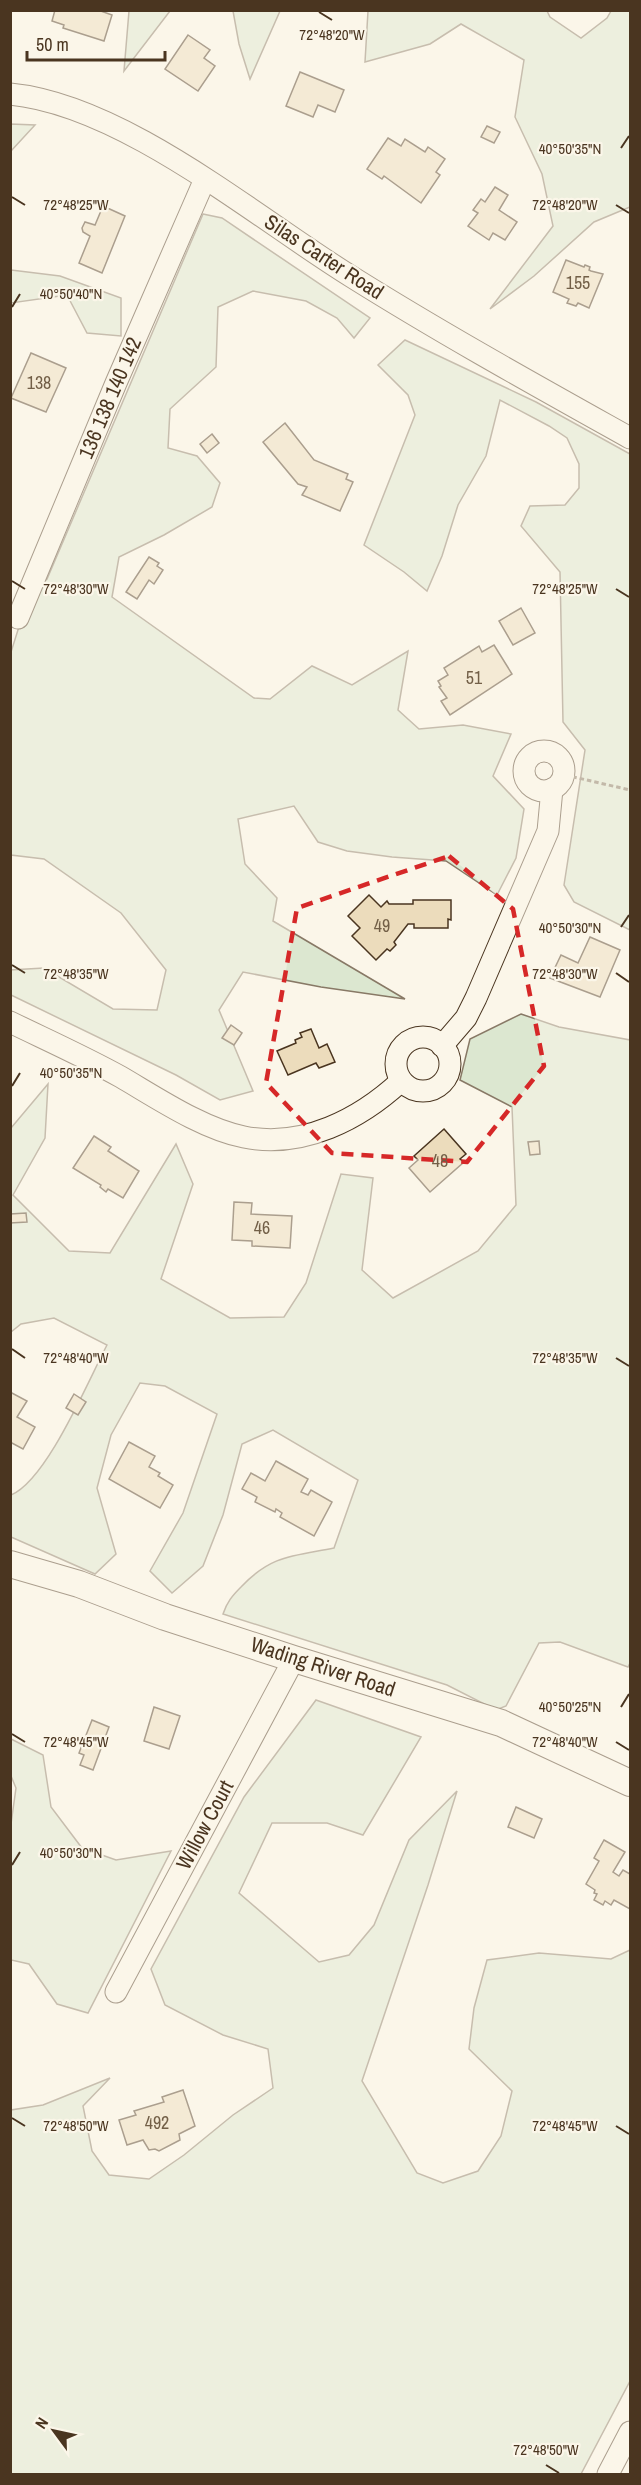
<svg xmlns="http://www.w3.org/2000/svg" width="641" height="2485" viewBox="0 0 641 2485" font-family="'Archivo Narrow',sans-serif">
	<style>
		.green { fill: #dce7d0; stroke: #887966; stroke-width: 1.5 }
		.building { fill: #ecdcbc; stroke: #4a3520; stroke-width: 1.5 }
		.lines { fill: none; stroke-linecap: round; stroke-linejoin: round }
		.minor-casing { stroke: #4a3520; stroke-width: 23 }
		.major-casing { stroke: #4a3520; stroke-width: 28 }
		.path { stroke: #7f6f5c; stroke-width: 3; stroke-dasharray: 4.5 3; stroke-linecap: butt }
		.minor { stroke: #fbf6e9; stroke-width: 21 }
		.major { stroke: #fbf6e9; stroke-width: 26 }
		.marked { fill: none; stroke: #d62828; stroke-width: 4.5; stroke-dasharray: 12 8; stroke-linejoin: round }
		.ticks { fill: none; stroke: #4a3520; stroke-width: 2 }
		.labels { text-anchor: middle; stroke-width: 4.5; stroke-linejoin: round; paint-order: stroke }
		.number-label { font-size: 18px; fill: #725f47 }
		.street-label { font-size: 21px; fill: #4a3520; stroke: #fbf6e9 }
		.ticks-label { font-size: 15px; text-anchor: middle; fill: #4a3520; stroke: #fbf6e9; stroke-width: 4.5; stroke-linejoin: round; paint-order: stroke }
	</style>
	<rect width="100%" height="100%" fill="#fbf6e9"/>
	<!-- green -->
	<g class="green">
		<path d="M129,11h41l-46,60z"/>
		<path d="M233,11h47l-30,68 -11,-35z"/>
		<path d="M368,11h179l3,6 31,21 26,-20 4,-7h19v196l-36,15 -60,54 -44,33 63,-83 -11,-52 -27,-57 9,-57 -63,-36 -31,20 -65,18z"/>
		<path d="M10,124l25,1 -24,26h-1z"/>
		<path d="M203,214l19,4 148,100 -16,20 -17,-20 -31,-17 -53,-10 -35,16 -2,60 -46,42 -2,39 29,8 23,27 -8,24 -48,28 -45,22 -7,40 142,101 16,1 42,-33 40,19 56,-34 -10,59 21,19 44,-4 48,9 -18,42 31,33 -8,49 -19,37 -51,-34 -54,-4 -45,-6 -29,-9 -24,-36 -56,13 7,45 32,34 -4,23 132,78 -84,-12 -78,-15 -24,38 34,81 -33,9 -44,-25 -165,-80 -1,-25 34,-2 69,41 44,1 9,-40 -45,-57 -77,-54 -33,-4v-203l18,-57 18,-16z"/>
		<path d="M11,270l49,6 61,22v38l-34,-3 -20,-38 -56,8z"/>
		<path d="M405,340l131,62 94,52v476l-56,-28 -10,-17 21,-135 -22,-28 -3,-150 -39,-46 9,-20 35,-1 14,-17v-24l-12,-26 -18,-12 -49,-26 -14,56 -28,49 -16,51 -15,35 -23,-19 -40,-27 51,-130 -7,-20 -30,-30z"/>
		<path d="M521,1014l38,13 71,13v623l-2,4 -68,-25 -21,1 -33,63 -10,4 -49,-25 -224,-71c4,-12 9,-18 18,-27 30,-32 52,-31 93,-39l24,-68 -85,-50 -31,14 -19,71 -20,51 -31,27 -22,-22 33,-58 34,-99 -52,-28 -25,-3 -29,52 -14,53 19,66 -21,20 -84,-37v-42c36,-15 77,-114 96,-150l-53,-27 -33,6 -10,8v-204l37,-44 -3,54 -32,57 56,56 41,2 66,-109 17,40 -32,95 69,39 54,-1 22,-34 35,-109 32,4 -11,92 31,28 85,-47 38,-46 -4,-98 -52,-27 10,-41z"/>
		<path d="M316,1700l105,37 -58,98 -36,-12h-55l-33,70 80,69 30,-7 25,-30 35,-85 48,-49 -29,94 -66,196 55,92 26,10 35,-12 23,-35 11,-45 -43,-42 5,-41 13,-48 52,-7 72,6 19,-9v431l-49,93h-570v-364l32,-5 67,-27 -27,28 9,45 17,24 40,4 35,-24 49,-40 40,-27 -5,-39 -45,-14 -58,-30 -14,-36 93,-172z"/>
		<path d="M11,1739l32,16 8,52 31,41 34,12 55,-9 -83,162 -31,-9 -28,-40 -18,-4 -1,-129 6,-43 -5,-12z"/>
	</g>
	<!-- building -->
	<g class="building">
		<path d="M55,10h43l14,5 -8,26 -41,-13 1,-3 -12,-4z"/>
		<path d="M188,35l22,15 -6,8 11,8 -17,25 -33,-22z"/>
		<path d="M300,72l44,18 -9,22 -17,-7 -5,12 -27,-11z"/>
		<path d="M487,126l13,6 -6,11 -13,-6z"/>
		<path d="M388,138l13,8 4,-7 20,13 3,-5 17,12 -9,13 4,3 -19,28 -37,-27 -2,3 -15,-10z"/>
		<path d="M495,187l13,8 -9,15 18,12 -12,18 -12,-7 -4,7 -21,-14 10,-13 -5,-3 8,-11 4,3z"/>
		<path d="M103,206l22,10 -23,57 -23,-10 11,-27 -7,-4 -1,-4 3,-6 10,3z"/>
		<path d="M566,260l18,7 1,-2 5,2 -1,3 2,1 12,3 -14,34 -11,-5 -2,3 -9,-3 2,-4 -16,-7z"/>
		<path d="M31,353l35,15 -20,44 -35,-14z"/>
		<path d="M285,423l29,37 34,14 -2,5 7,3 -13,29 -38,-16 5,-8 -9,-3 -35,-42z"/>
		<path d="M212,434l7,9 -12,10 -7,-9z"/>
		<path d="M149,557l10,6 -2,3 6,4 -9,14 -5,-4 -12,19 -11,-7z"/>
		<path d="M521,608l14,25 -22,12 -14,-24z"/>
		<path d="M494,645l18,29 -62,41 -9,-14 6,-3 -8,-11 2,-1 -3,-5 10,-6 -4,-7 35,-22 3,6z"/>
		<path d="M369,895l12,12 6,-6 2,3h24v-4h38v20l-3,-1v9h-34v-4h-6l-14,18 2,3 -6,6 -3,-2 -11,11 -24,-24 8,-8 -12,-12z"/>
		<path d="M590,937l30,13 -20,47 -50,-19 11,-23 17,8z"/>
		<path d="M231,1025l11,8 -8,12 -12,-7z"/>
		<path d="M311,1029l8,19 8,-4 8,18 -16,6 -3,-5 -28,12 -11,-24 19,-8 -1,-3 7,-3 -2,-4z"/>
		<path d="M444,1129l22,25 -6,5 4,3 -34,30 -21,-24 9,-8 -4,-4z"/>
		<path d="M94,1136l17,11 -3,4 31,20 -16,27 -15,-9 -2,3 -6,-5 1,-2 -28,-17z"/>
		<path d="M539,1141l1,13 -10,1 -2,-13z"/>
		<path d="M234,1202l18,1 -1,11 41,2 -2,32 -38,-2v-5l-20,-1z"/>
		<path d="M26,1213l1,9 -17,1v-9z"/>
		<path d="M10,1392l17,9 -10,16 18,10 -12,22 -13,-7z"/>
		<path d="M74,1394l12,8 -8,13 -12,-7z"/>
		<path d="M129,1442l26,14 -6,11 11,6 -2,3 15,9 -13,23 -51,-29z"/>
		<path d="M276,1461l32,18 -7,13 7,3 3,-5 21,12 -18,34 -34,-19 2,-4 -6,-4 -1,3 -20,-10 2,-5 -15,-8 9,-16 14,8z"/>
		<path d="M154,1707l26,9 -11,33 -25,-8z"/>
		<path d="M92,1720l17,7 -16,43 -13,-5 4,-10 -5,-2z"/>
		<path d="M516,1807l26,12 -8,19 -26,-11z"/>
		<path d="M604,1840l21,12 -12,20 6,4 4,-6 7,4v35l-16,-9 -3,5 -6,-4 -2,4 -9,-5 3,-6 -3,-1 1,-3 -9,-6 13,-23 -5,-3z"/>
		<path d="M183,2090l12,36 -16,8 1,6 -21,11 -4,-2 -6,1 -6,-10 -16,5 -8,-25 17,-5 -2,-4 30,-9 -2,-5z"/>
	</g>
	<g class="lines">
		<defs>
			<g id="minor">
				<path d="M10,94c114,11 245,123 342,183 91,57 185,109 278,161"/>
				<path d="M18,618l98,-235 89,-204"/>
				<circle cx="544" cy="771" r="20"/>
				<path d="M10,1022c37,18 75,35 111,55 36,21 82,52 123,60 59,12 116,-18 157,-56"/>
				<circle cx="423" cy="1064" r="27"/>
				<path d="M442,1046l24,-28 10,-20 72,-167 4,-42"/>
				<path d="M116,1992l178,-333"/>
				<path d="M608,2474l22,-42"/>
			</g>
			<path id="major" d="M10,1564l69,20 86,33 129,42 207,64 129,60"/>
		</defs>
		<!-- minor casing -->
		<use href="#minor" class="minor-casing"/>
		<!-- major casing -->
		<use href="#major" class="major-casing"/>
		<!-- path -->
		<path class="path" d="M565,775l65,15"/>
		<!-- minor -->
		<use href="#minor" class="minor"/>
		<!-- major -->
		<use href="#major" class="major"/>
	</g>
	<!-- marked area -->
	<path d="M0 0H641V2485H0ZM449,856l64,53 31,157 -77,96 -135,-9 -66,-70 31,-175z" fill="#fbf6e9" fill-opacity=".55" fill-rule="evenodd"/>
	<path class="marked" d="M449,856l64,53 31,157 -77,96 -135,-9 -66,-70 31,-175z"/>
	<!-- ticks -->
	<path class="ticks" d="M319,12l13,8M621,148l8,-12M12,197l13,8M616,205l13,8M12,307l8,-13M12,581l13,8M616,589l13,8M621,927l8,-12M12,965l13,8M616,973l13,9M12,1086l8,-13M12,1349l13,9M616,1358l13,8M621,1707l8,-13M12,1734l13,8M616,1742l13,8M12,1865l8,-13M12,2118l13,8M616,2126l13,8M546,2465l13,8"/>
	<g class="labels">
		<!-- number labels -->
		<g class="number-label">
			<text x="578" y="289">155</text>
			<text x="39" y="389">138</text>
			<text x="474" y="684">51</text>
			<text x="382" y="932">49</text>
			<text x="440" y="1167">48</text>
			<text x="262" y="1234">46</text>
			<text x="157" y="2129">492</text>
		</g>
		<!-- street labels -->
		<g class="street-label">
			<text transform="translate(324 257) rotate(33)" y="7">Silas Carter Road</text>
			<text transform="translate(110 398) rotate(-67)" y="7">136 138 140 142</text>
			<text transform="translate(323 1667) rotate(18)" y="7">Wading River Road</text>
			<text transform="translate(205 1825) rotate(-62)" y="7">Willow Court</text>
		</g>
	</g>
	<g class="ticks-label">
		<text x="332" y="40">72°48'20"W</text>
		<text x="570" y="154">40°50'35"N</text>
		<text x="76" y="210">72°48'25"W</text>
		<text x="565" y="210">72°48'20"W</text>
		<text x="71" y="299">40°50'40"N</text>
		<text x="76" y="594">72°48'30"W</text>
		<text x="565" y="594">72°48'25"W</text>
		<text x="570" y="933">40°50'30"N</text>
		<text x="76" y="979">72°48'35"W</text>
		<text x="565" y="979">72°48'30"W</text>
		<text x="71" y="1078">40°50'35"N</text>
		<text x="76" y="1363">72°48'40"W</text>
		<text x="565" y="1363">72°48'35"W</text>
		<text x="570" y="1712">40°50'25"N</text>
		<text x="76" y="1747">72°48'45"W</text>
		<text x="565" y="1747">72°48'40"W</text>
		<text x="71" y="1858">40°50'30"N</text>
		<text x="76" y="2131">72°48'50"W</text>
		<text x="565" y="2131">72°48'45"W</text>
		<text x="546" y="2455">72°48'50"W</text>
	</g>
	<!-- border -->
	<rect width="641" height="2485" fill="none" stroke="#4a3520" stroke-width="24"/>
	<!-- north arrow -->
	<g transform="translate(54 2431) rotate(303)" stroke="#fbf6e9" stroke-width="4.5" paint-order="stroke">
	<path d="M0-4.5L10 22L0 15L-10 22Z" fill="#4a3520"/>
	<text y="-9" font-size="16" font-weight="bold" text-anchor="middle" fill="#4a3520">N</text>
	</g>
	<!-- scale -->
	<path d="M27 51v9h138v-9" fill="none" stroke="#4a3520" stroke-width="3"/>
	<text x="36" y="51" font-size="18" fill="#4a3520" stroke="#fbf6e9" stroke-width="4.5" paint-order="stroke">50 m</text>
</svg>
